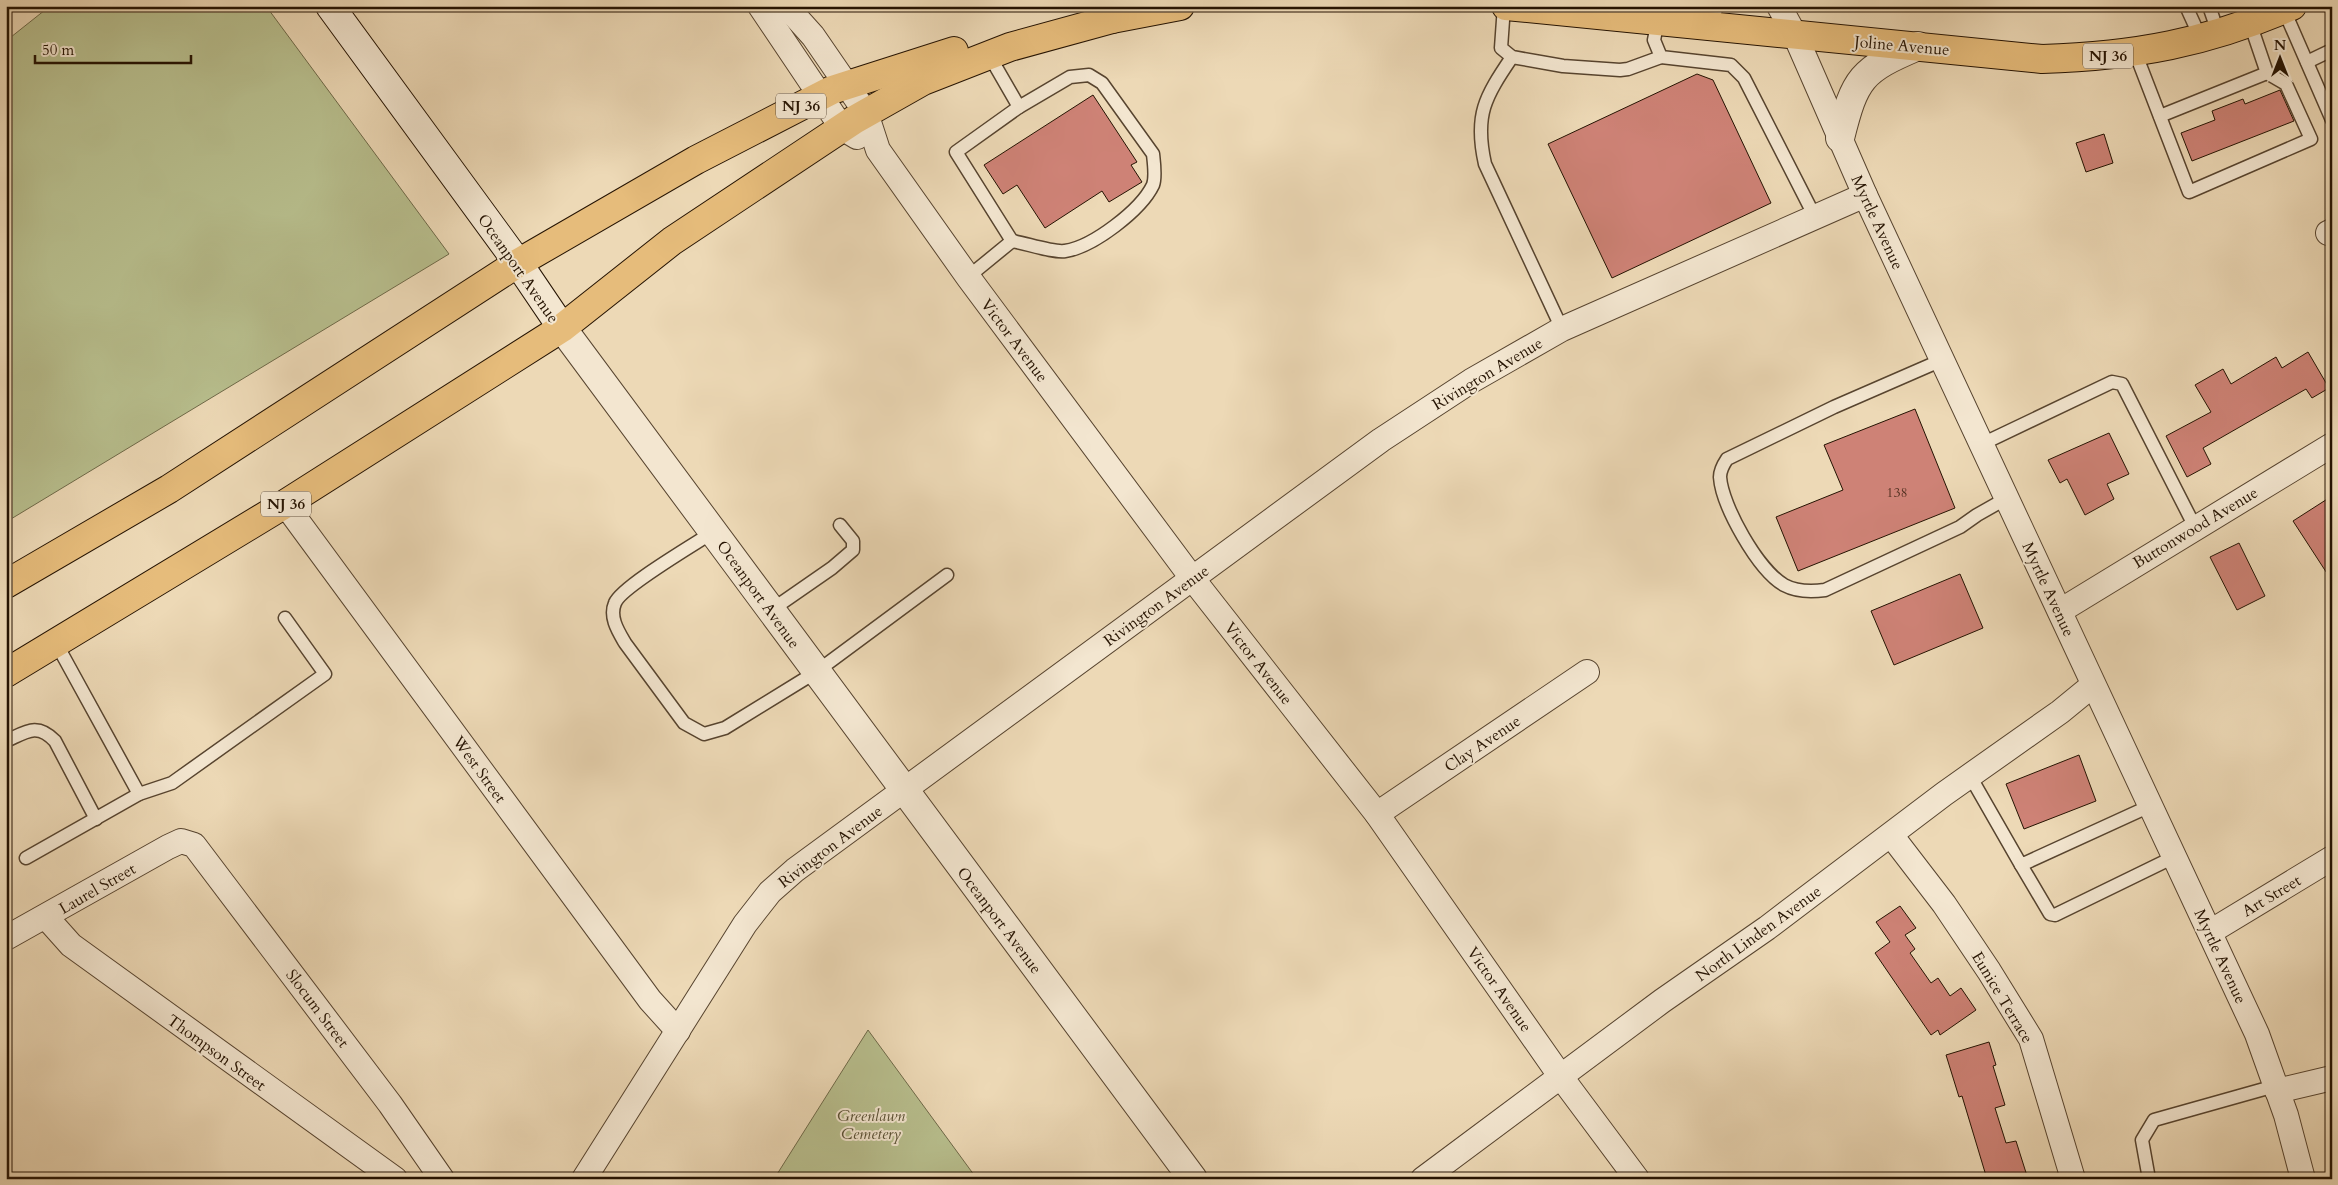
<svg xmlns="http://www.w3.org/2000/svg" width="2338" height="1185" viewBox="0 0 2338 1185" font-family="Cardo,serif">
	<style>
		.green { fill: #b8bf8e; stroke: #6e6948 }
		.building { fill: #ce8276; stroke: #251302 }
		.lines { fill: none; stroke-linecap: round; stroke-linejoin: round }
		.service-casing { stroke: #57442f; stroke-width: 15 }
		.minor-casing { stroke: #57442f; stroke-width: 26 }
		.tertiary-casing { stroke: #57442f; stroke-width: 30 }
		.secondary-casing { stroke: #251302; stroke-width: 30 }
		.primary-casing { stroke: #251302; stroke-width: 30 }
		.trunk-casing { stroke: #251302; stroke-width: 30 }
		.service { stroke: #f3e6d0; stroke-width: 12 }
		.minor { stroke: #f3e6d0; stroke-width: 24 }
		.tertiary { stroke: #f3e6d0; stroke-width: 28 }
		.secondary { stroke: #f3e6d0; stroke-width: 28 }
		.primary { stroke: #e6bc7b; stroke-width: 28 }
		.trunk { stroke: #e6bc7b; stroke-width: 28 }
		.labels { text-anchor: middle; stroke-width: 4; stroke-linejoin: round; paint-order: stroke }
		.number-label { font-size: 14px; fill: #4f2f1f }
		.shield { fill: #f3e6d0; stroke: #635240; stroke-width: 1 }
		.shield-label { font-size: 15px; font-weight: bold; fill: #251302 }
		.street-label { font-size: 16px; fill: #251302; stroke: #f3e6d0 }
		.park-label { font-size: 16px; font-style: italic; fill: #584f33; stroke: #f3e6d0 }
	</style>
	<rect width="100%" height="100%" fill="#edd9b6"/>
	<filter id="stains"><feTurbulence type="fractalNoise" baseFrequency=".004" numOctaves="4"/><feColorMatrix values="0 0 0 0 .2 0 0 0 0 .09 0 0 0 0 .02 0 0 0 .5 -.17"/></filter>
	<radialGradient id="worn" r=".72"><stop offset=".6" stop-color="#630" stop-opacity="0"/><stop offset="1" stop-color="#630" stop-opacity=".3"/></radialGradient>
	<!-- green -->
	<g class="green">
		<path d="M50,6h216l183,248 -443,268v-481z"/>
		<path d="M868,1030l109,149h-203z"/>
	</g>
	<!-- building -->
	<g class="building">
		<path d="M1697,74l16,6 58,123 -159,75 -64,-134z"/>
		<path d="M2280,90l14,31 -102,40 -11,-28 34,-13 -3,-9 31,-12 2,5z"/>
		<path d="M1093,95l44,67 -6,3 11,17 -33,20 -7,-11 -57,37 -28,-43 -14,9 -19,-29z"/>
		<path d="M2104,134l9,29 -27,9 -10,-29z"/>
		<path d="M2308,352l21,36 -17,10 -6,-9 -103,59 8,16 -24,13 -21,-41 45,-24 -16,-27 28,-16 8,15 45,-27 6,11z"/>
		<path d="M1915,409l40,99 -157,63 -22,-54 67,-27 -19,-45z"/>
		<path d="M2109,433l20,41 -22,10 7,15 -29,16 -18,-36 -7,4 -12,-23z"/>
		<path d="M2332,496v85l-39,-60z"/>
		<path d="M2239,543l26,53 -28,14 -27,-53z"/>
		<path d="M1960,574l23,54 -89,37 -23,-54z"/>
		<path d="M2079,755l17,46 -72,28 -18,-45z"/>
		<path d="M1900,906l16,22 -11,7 10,14 -5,4 21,30 7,-5 12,18 11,-8 15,22 -36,25 -2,-5 -7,5 -56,-82 15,-11 -14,-20z"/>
		<path d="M1989,1042l7,23 -3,1 12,39 -10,3 11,35 10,-2 12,38h-41l-25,-83 -3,1 -13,-42z"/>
	</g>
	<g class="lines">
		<defs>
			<g id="service">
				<path d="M1504,6l-3,42 11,9 51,9 57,4 8,-1 33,-12"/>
				<path d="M2186,6l15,33"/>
				<path d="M2209,6l10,29"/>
				<path d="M2284,10l48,110"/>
				<path d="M1658,20l-4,20 7,17 70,8 13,13 71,139"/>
				<path d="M2135,52l54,140 122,-53 -25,-55 -19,-11 -17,-50"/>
				<path d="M989,55l30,52 51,-30 19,-2 13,8 51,71c1,9 3,23 0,31 -12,25 -60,62 -88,66 -11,2 -40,-8 -53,-10"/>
				<path d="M1512,57c-27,40 -38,58 -27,107l77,165"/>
				<path d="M2307,62l25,-12"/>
				<path d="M2160,116l107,-43"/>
				<path d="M968,277l44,-36 -56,-89 63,-45"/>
				<path d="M1942,360l-108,47 -107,52c-4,6 -7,11 -7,18 2,29 38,93 64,108 13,7 27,7 41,5l135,-63 17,-12 30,-17"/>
				<path d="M1982,444l130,-62 10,2 73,143"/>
				<path d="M713,532c-18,12 -92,55 -98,71 -6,14 3,28 10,40l59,80 20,11 21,-6 91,-56 131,-97"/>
				<path d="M770,611l62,-43 21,-18v-9l-13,-16"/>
				<path d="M56,643l83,151"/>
				<path d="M6,741c20,-9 31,-19 49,0l41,78"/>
				<path d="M1970,776l51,89 129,-59"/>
				<path d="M26,858l113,-64 33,-11 153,-109 -40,-56"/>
				<path d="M2021,865l29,49 5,1 119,-58"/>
				<path d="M2149,1179l-7,-39 12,-20 121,-34"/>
			</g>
			<g id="minor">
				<path d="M760,6l82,122 15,9"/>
				<path d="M786,6l27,30 53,77 12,37 90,127 224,301 185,236 184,263 76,102"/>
				<path d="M1779,6l16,29 70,160 392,839 29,81 17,64"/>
				<path d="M2328,233l4,-2"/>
				<path d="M285,504l365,496 28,31"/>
				<path d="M2060,611l272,-166"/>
				<path d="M1377,814l210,-142"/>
				<path d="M1891,835l53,69 45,67 42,68 42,140"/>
				<path d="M46,917l25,28 324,234"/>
				<path d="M2210,932l122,-74"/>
				<path d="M6,938l162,-91 13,-6 13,4 196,259 52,75"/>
				<path d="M2277,1091l55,-13"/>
				<path d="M584,1179l161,-255 25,-32 25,-22 586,-430 90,-59 91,-52 303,-134"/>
				<path d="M1423,1179l239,-178 105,-73 177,-134 116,-82 33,-27"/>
			</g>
			<g id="tertiary">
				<path d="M1665,20l44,-14"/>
				<path d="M1840,138c15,-60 21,-68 78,-92"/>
				<path d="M562,328l631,851"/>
			</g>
			<path id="secondary" d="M330,6l188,257 44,65"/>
			<g id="primary">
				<path d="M1506,6l536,53c94,-3 164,-16 250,-53"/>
				<path d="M1112,19l68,-13"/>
			</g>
			<g id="trunk">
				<path d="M6,584l163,-95 349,-226 178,-103 136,-70 122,-39"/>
				<path d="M6,673l279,-169 277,-176 110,-87 182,-121 69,-39 87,-34 102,-28"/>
			</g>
		</defs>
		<!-- service casing -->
		<use href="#service" class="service-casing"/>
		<!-- minor casing -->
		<use href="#minor" class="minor-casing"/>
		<!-- tertiary casing -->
		<use href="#tertiary" class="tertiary-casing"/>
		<!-- secondary casing -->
		<use href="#secondary" class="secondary-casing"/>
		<!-- primary casing -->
		<use href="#primary" class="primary-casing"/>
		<!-- trunk casing -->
		<use href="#trunk" class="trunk-casing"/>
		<!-- service -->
		<use href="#service" class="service"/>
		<!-- minor -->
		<use href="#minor" class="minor"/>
		<!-- tertiary -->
		<use href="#tertiary" class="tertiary"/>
		<!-- secondary -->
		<use href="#secondary" class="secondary"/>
		<!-- primary -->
		<use href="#primary" class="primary"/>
		<!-- trunk -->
		<use href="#trunk" class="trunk"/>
	</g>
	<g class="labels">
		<!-- number labels -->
		<g class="number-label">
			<text x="1897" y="497">138</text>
		</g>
		<!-- shield labels -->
		<g class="shield">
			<rect x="2083" y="43.5" width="50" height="25" rx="4"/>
			<rect x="776" y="93.5" width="50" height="25" rx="4"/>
			<rect x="261" y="491.5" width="50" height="25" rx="4"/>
		</g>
		<g class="shield-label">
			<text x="2108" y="61">NJ 36</text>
			<text x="801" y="111">NJ 36</text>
			<text x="286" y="509">NJ 36</text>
		</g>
		<!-- street labels -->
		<g class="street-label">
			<text transform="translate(1902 45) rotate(5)" y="6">Joline Avenue</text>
			<text transform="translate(1878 222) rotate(65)" y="6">Myrtle Avenue</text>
			<text transform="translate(519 268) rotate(55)" y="6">Oceanport Avenue</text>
			<text transform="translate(1015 340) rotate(53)" y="6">Victor Avenue</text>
			<text transform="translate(1487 373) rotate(-31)" y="6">Rivington Avenue</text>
			<text transform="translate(2195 527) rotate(-31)" y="6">Buttonwood Avenue</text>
			<text transform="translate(2049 589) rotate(65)" y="6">Myrtle Avenue</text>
			<text transform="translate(759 594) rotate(54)" y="6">Oceanport Avenue</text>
			<text transform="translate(1156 605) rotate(-36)" y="6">Rivington Avenue</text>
			<text transform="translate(1259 663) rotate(52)" y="6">Victor Avenue</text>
			<text transform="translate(1482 743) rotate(-34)" y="6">Clay Avenue</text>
			<text transform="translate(480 769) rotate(54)" y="6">West Street</text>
			<text transform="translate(830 846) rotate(-37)" y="6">Rivington Avenue</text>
			<text transform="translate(97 888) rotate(-30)" y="6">Laurel Street</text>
			<text transform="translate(2271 895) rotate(-31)" y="6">Art Street</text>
			<text transform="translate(1000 920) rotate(53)" y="6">Oceanport Avenue</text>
			<text transform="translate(1758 933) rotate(-36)" y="6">North Linden Avenue</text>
			<text transform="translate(2221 956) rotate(65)" y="6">Myrtle Avenue</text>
			<text transform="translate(1500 989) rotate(55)" y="6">Victor Avenue</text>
			<text transform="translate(2003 997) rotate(59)" y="6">Eunice Terrace</text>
			<text transform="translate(318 1008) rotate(53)" y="6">Slocum Street</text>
			<text transform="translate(217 1052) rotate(36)" y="6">Thompson Street</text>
		</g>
		<!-- park labels -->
		<g class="park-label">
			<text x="871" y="1121">Greenlawn<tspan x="871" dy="18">Cemetery</tspan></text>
		</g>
	</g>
	<!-- margin -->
	<rect width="2338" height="1185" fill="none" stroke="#edd9b6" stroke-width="25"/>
	<rect x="8" y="8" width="2323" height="1170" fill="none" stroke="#251302" stroke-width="2.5"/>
	<rect x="12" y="12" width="2313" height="1160" fill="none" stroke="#251302"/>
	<!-- north arrow -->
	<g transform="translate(2280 58)" stroke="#f3e6d0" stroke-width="4" paint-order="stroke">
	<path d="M0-4L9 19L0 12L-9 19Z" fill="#251302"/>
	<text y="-8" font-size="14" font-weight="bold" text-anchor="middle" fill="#251302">N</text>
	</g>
	<!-- scale -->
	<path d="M35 55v8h156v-8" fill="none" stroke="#251302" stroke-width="2.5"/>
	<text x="42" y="55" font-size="15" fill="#251302" stroke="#f3e6d0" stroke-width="4" paint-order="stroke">50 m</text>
	<rect width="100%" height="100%" filter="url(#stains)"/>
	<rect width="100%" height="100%" fill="url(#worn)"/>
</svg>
